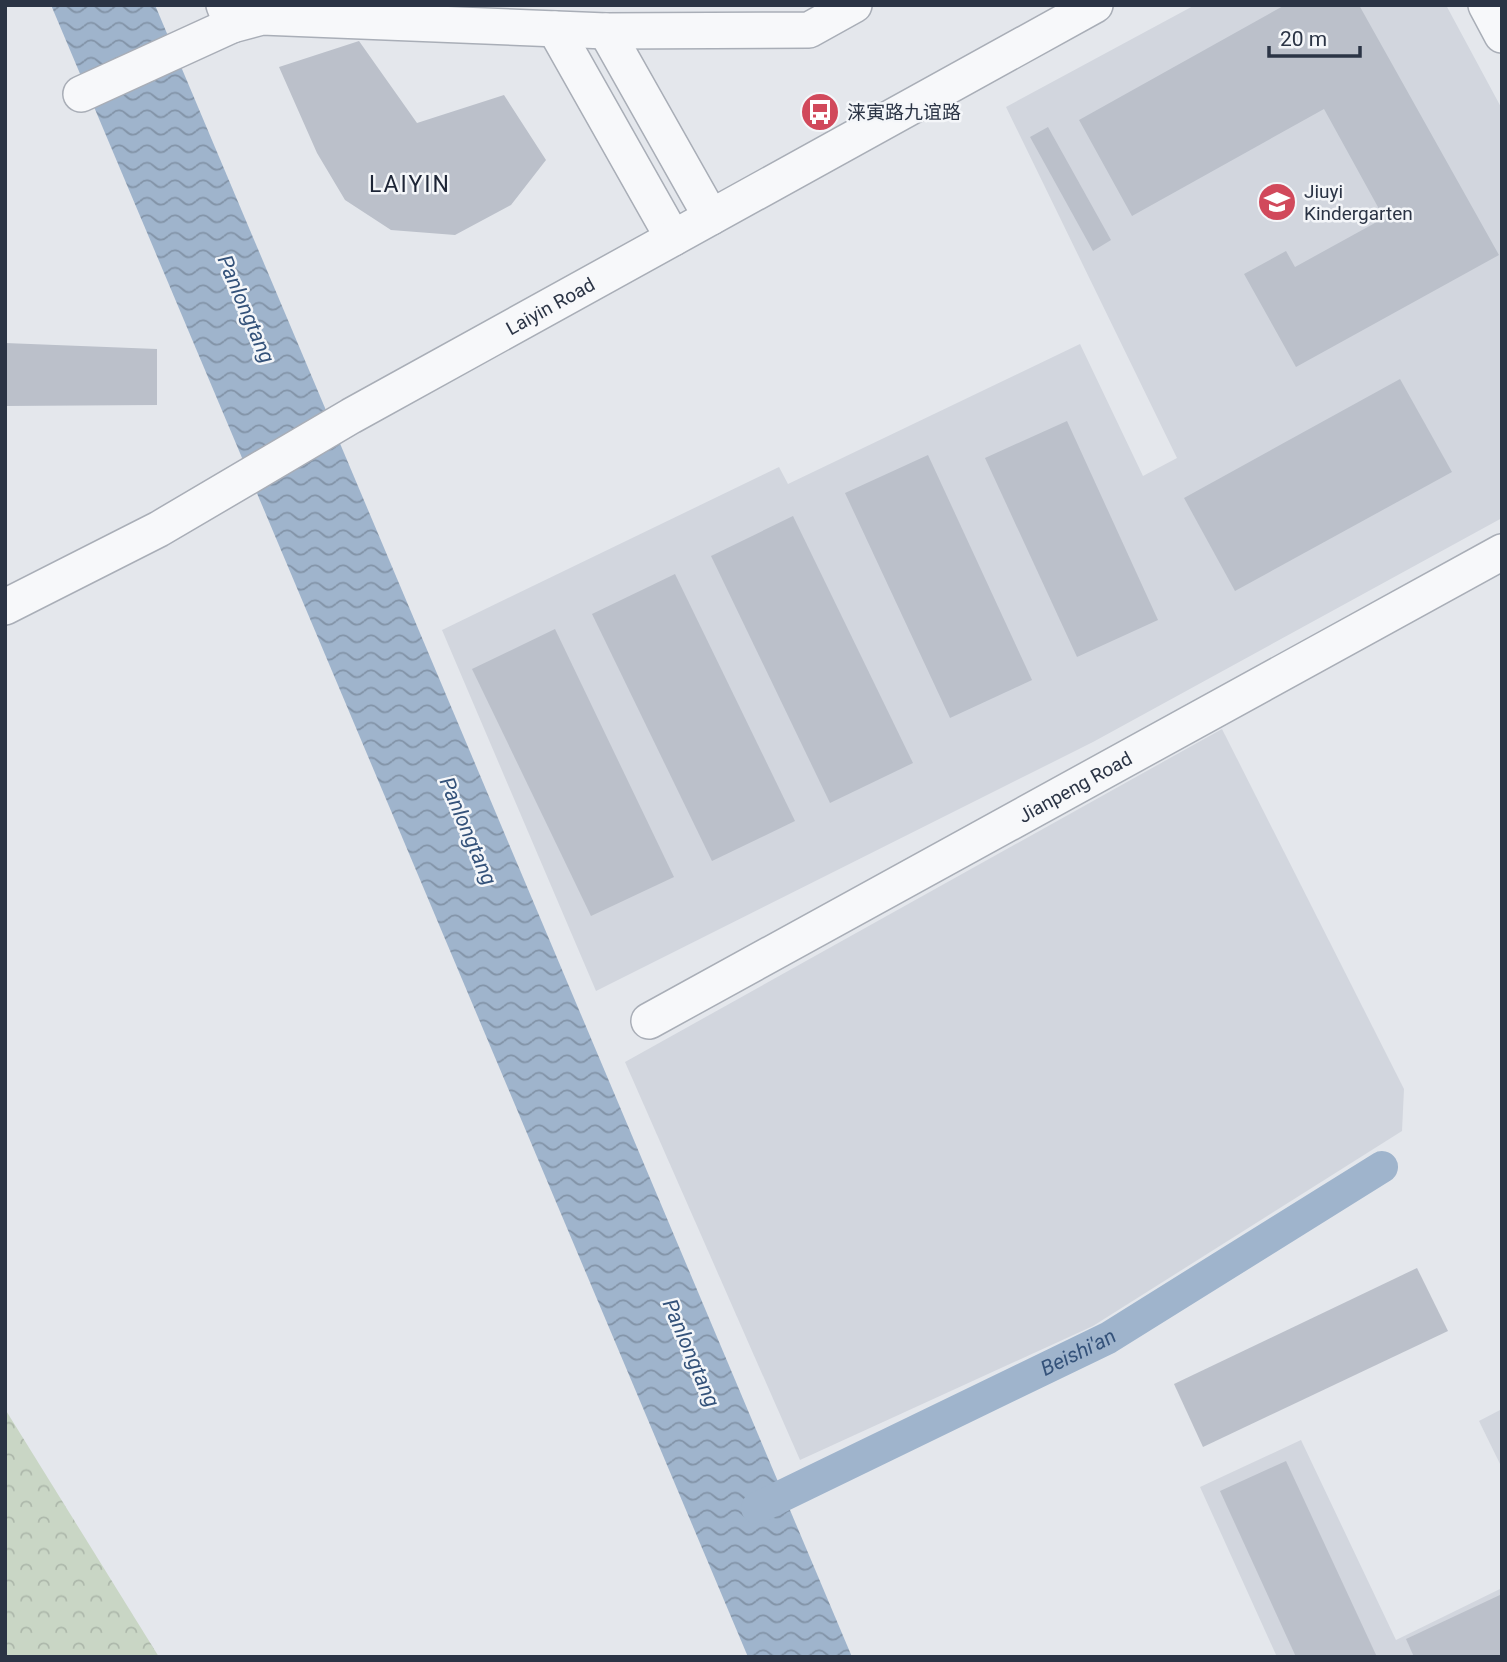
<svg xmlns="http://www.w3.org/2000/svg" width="1507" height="1662" viewBox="0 0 1507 1662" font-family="Roboto,'Noto Sans SC',sans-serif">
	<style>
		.built { fill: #d2d6de }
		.forest { fill: url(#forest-crowns) }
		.water { fill: url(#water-waves) }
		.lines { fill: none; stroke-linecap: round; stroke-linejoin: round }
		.canal { stroke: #9fb4cc; stroke-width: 32 }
		.building { fill: #bbc0ca }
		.minor-casing { stroke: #a9aeb7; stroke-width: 38 }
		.minor { stroke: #f7f8fa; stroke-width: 35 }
		.labels { text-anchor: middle; stroke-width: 5; stroke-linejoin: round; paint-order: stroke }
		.poi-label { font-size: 19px; fill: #2b3445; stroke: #f4f6f9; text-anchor: start }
		.street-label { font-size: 19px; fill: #2b3445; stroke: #f4f6f9 }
		.water-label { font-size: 21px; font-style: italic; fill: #34527a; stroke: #f4f6f9 }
		.quarter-label { font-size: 23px; letter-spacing: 2px; fill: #1d2536; stroke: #f4f6f9 }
	</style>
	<defs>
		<pattern id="forest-crowns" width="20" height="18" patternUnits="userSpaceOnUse" patternTransform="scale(1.75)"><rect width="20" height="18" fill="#c9d6c5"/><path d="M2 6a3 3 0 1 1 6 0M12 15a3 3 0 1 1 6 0" fill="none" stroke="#adb8ab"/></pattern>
		<pattern id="water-waves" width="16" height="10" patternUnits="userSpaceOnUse" patternTransform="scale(1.75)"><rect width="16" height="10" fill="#9fb4cc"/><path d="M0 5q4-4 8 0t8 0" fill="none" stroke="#8293a7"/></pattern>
	</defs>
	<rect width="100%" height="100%" fill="#e4e7ec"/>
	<!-- built -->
	<g class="built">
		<path d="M1195,5h251l56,104v409l-409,224 -497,249 -154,-361 337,-163 9,17 292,-140 63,132 34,-18 -171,-351z"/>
		<path d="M1222,729l182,360 -2,42 -309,195 -293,134 -175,-398z"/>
		<path d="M1502,1409v59l-23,-47z"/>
		<path d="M1301,1440l95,200 106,-52v69h-225l-77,-170z"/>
	</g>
	<!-- forest -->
	<path class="forest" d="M5,1409l154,248h-154z"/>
	<!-- water -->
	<path class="water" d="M51,5h104l697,1652h-104z"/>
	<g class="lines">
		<!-- canal -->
		<path class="canal" id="s1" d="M757,1508l351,-170 274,-171"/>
	</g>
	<!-- building -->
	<g class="building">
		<path d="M1285,5h74l140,250 -203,112 -52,-93 42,-23 9,16 89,-49 -60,-109 -192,107 -53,-96z"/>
		<path d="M359,41l58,82 87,-28 42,65 -35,45 -56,30 -64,-5 -46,-30 -28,-47 -38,-86z"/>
		<path d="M1048,127l63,113 -18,11 -63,-114z"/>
		<path d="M5,343l152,6v56l-152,1z"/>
		<path d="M1400,379l52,93 -217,119 -51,-93z"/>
		<path d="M1067,421l91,199 -81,37 -92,-199z"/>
		<path d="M928,455l104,225 -82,38 -105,-225z"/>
		<path d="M793,516l120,247 -83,40 -119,-247z"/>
		<path d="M675,574l120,247 -83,40 -120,-247z"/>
		<path d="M555,629l119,248 -83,39 -119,-247z"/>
		<path d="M1417,1268l31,63 -245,116 -29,-63z"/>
		<path d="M1286,1461l91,196h-81l-76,-166z"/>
		<path d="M1502,1594v63h-88l-8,-18z"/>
	</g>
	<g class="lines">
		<defs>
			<g id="minor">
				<path d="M224,5l8,20 30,-8 344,14 203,-1 45,-25"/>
				<path d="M1486,5l16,30"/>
				<path d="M555,29l118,209"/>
				<path d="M606,31l105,186"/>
				<path d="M81,94l151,-69"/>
				<path id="s2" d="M5,607l154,-78 192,-113 744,-411"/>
				<path id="s3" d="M649,1021l853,-469"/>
			</g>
		</defs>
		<!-- minor casing -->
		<use href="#minor" class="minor-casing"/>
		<!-- minor -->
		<use href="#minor" class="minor"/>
	</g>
	<!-- icons -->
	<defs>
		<symbol id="bus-disc" viewBox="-11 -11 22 22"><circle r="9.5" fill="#d1495b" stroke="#f4f6f9"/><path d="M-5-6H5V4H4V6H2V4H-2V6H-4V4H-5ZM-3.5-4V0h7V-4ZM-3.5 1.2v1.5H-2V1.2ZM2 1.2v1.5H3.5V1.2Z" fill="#fff"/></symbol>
		<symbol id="school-disc" viewBox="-11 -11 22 22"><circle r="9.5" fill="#d1495b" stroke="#f4f6f9"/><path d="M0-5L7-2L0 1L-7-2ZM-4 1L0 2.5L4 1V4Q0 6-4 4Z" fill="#fff"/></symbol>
	</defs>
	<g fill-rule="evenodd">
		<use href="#bus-disc" x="798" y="90" width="44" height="44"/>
		<use href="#school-disc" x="1255" y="180" width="44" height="44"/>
	</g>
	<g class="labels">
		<!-- poi labels -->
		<g class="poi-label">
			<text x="847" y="119">涞寅路九谊路</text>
			<text x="1304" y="198">Jiuyi<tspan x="1304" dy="22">Kindergarten</tspan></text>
		</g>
		<!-- street labels -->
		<g class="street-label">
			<text dy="7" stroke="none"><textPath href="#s2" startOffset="623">Laiyin Road</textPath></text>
			<text dy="7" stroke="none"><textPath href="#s3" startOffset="486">Jianpeng Road</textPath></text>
		</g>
		<!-- water labels -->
		<g class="water-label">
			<text transform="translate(246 309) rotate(67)" y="7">Panlongtang</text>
			<text transform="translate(468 831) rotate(67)" y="7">Panlongtang</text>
			<text dy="7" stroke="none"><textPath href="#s1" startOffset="357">Beishi'an</textPath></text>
			<text transform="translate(691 1353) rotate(67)" y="7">Panlongtang</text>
		</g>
		<!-- quarter labels -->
		<g class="quarter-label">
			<text x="410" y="192">LAIYIN</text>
		</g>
	</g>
	<!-- border -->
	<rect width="1507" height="1662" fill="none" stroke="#2b3445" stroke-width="14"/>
	<!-- scale -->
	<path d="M1269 46v10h91v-10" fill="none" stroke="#2b3445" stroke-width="3.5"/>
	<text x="1280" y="46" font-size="21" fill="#2b3445" stroke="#f4f6f9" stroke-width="5" paint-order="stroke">20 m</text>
</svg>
